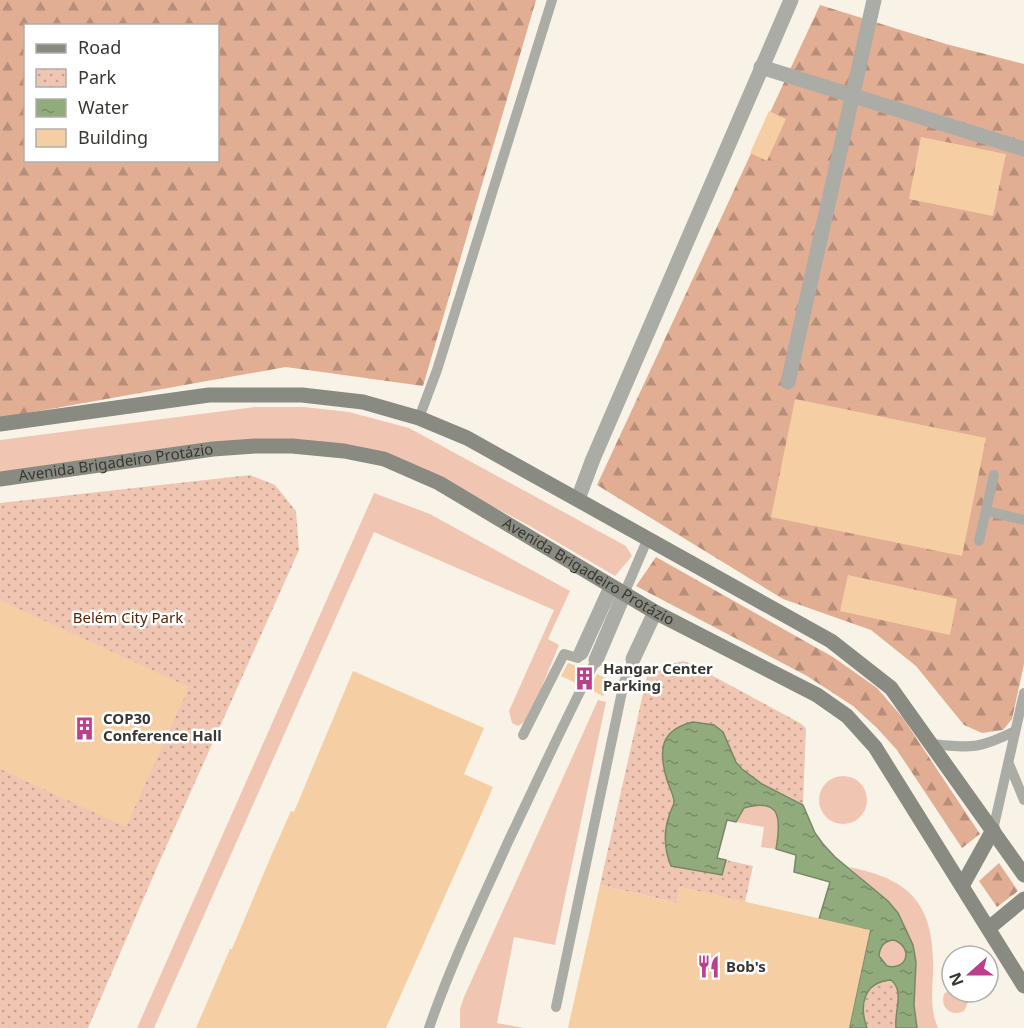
<svg xmlns="http://www.w3.org/2000/svg" width="1024" height="1028" viewBox="0 0 1024 1028" font-family="'Noto Sans',sans-serif">
	<style>
		.grass { fill: #f0c6b2 }
		.forest { fill: url(#forest-firs); fill-rule: evenodd }
		.park { fill: url(#park-dots) }
		.water { fill: url(#water-ripples); stroke: #786; stroke-width: 1.5; fill-rule: evenodd }
		.building { fill: #f5cea4 }
		.lines { fill: none; stroke-linecap: round; stroke-linejoin: round }
		.service { stroke: #acaca7; stroke-width: 10 }
		.minor { stroke: #acaca7; stroke-width: 15 }
		.secondary { stroke: #898a82; stroke-width: 15 }
		.labels { text-anchor: middle; stroke-width: 5; stroke-linejoin: round; paint-order: stroke }
		.street-label { font-size: 15px; fill: #393732; stroke: #fff }
		.park-label { font-size: 15px; fill: #542507; stroke: #fff }
		.poi-label { font-size: 15px; font-weight: bold; fill: #393732; stroke: #fff; text-anchor: start }
	</style>
	<defs>
		<pattern id="forest-firs" width="22" height="20" patternUnits="userSpaceOnUse" patternTransform="scale(1.5)"><rect width="22" height="20" fill="#e1ad93"/><path d="M5 1l3.5 6h-7zM16 11l3.5 6h-7z" fill="#b78e79"/></pattern>
		<pattern id="park-dots" width="8" height="8" patternUnits="userSpaceOnUse" patternTransform="scale(1.5)"><rect width="8" height="8" fill="#f0c6b2"/><path d="M2 2h.1M6 6h.1" fill="none" stroke="#c3a291" stroke-width="1.8" stroke-linecap="round"/></pattern>
		<pattern id="water-ripples" width="26" height="14" patternUnits="userSpaceOnUse" patternTransform="scale(1.5)"><rect width="26" height="14" fill="#92ab7d"/><path d="M2 4q2-2 4 0t4 0M15 11q2-2 4 0t4 0" fill="none" stroke="#788c67"/></pattern>
	</defs>
	<rect width="100%" height="100%" fill="#f8f3e6"/>
	<!-- grass -->
	<g class="grass">
		<path d="M255,407h49l45,5 60,16 217,118 6,10 -17,20 -87,-51 -120,-63 -101,-22 -307,32v-32z"/>
		<path d="M374,493l56,21 140,77 -22,48 11,6 -31,75 -10,6 -6,-3 -3,-12 45,-101 -180,-78 -220,496h-17z"/>
		<path d="M598,700l8,2 -51,243 -41,-8 -17,86 27,5h-64v-19l4,-12z"/>
		<circle cx="843" cy="800" r="24"/>
		<path d="M757,805c28,2 22,23 19,44l-15,-2 3,-20 -28,-5 8,-14z"/>
		<path d="M849,867c55,11 83,32 84,92 1,24 -5,46 5,69h-21l-3,-23 2,-43 -28,-60z"/>
		<circle cx="893" cy="954" r="13"/>
		<path d="M952,987v5h14l3,8 -5,11c-13,6 -24,-3 -20,-17z"/>
	</g>
	<!-- forest -->
	<g class="forest">
		<path d="M0,0h536l-113,386 -137,-19 -286,51zM26,26h192v134h-192z"/>
		<path d="M820,5l126,39 78,20v600l-12,55 -9,11 -21,3 -18,-8 -48,-59 -45,-36 -88,-31 -186,-114z"/>
		<path d="M656,557l177,100 44,31 26,30 77,116 -18,14 -65,-98 -20,-22 -24,-22 -46,-30 -171,-90z"/>
		<path d="M999,863l19,28 -21,16 -18,-26z"/>
	</g>
	<!-- park -->
	<g class="park">
		<path d="M250,475l25,10 21,26 3,39 -141,315 -70,163h-88v-525z"/>
		<path d="M683,661l8,3 109,59 6,5 -3,77c-32,-21 -61,-21 -75,-62l-61,37 7,24 -5,13 53,57 4,-14 27,6 -8,36 -65,-15 -3,16 -77,-18 47,-209 5,-7z"/>
		<path d="M891,980c14,11 3,32 5,48h-29c-8,-23 -4,-46 24,-48z"/>
	</g>
	<!-- water -->
	<path class="water" d="M693,722l21,3 9,7 13,30 6,7 20,15 41,21 12,28 8,11 12,13 53,44 10,12 15,32 3,17 -2,43 3,23h-21c-2,-17 9,-37 -5,-48 -28,2 -32,26 -24,48h-18l21,-97 -51,-12 11,-37 -36,-10 2,-17 -20,-6c5,-29 6,-52 -32,-41l-8,14 -9,-2 -10,38 9,2 -4,15 -51,-9c-7,-17 -8,-32 -2,-50 1,-5 4,-9 5,-13 0,-8 -5,-16 -7,-23 -9,-30 -7,-50 26,-58zM894,940c20,8 13,31 -7,26l-8,-10c1,-10 5,-15 15,-16z"/>
	<!-- building -->
	<g class="building">
		<path d="M769,111l17,8 -19,42 -17,-8z"/>
		<path d="M921,137l85,17 -13,62 -84,-17z"/>
		<path d="M795,399l191,39 -24,118 -191,-39z"/>
		<path d="M848,575l109,24 -7,36 -110,-24z"/>
		<path d="M0,600l189,87 -63,140 -126,-58z"/>
		<path d="M568,663l15,5 -7,15 -15,-7z"/>
		<path d="M353,671l131,57 -20,46 29,13 -15,35 -92,206h-190l34,-79h2l39,-93 20,-45 3,1z"/>
		<path d="M597,674l13,6 -7,16 -14,-7z"/>
		<path d="M600,885l77,18 3,-16 190,43 -21,98h-281z"/>
	</g>
	<g class="lines">
		<!-- service -->
		<g class="service">
			<path d="M419,418l18,-48 115,-370"/>
			<path d="M987,511l37,9"/>
			<path d="M979,541l15,-66"/>
			<path d="M624,594l24,-56"/>
			<path d="M523,735l41,-81 14,4 3,-5"/>
			<path d="M933,744c39,4 46,5 82,-13"/>
			<path d="M1009,764l15,36"/>
			<path d="M993,830l31,-137"/>
			<path d="M556,1007l68,-325 9,-23"/>
			<path d="M429,1028c22,-64 51,-124 79,-186 29,-61 57,-122 88,-182"/>
		</g>
		<!-- minor -->
		<g class="minor">
			<path d="M761,67l263,82"/>
			<path d="M788,382l86,-382"/>
			<path d="M578,499l15,-40 198,-459"/>
			<path d="M581,653l30,-66"/>
			<path d="M633,659l22,-47"/>
			<path d="M596,660l28,-66"/>
		</g>
		<!-- secondary -->
		<g class="secondary">
			<path d="M0,424l209,-29h93l61,7 56,16 48,20 364,203 60,47 133,187"/>
			<path id="s1" d="M0,479l213,-30 42,-3h37l52,5 40,8 55,24 216,129 162,83 30,21 28,31 149,239"/>
			<path d="M962,886l31,-56"/>
			<path d="M989,928l35,-29"/>
		</g>
	</g>
	<!-- icons -->
	<defs>
		<symbol id="building-bare" viewBox="-9 -9 18 18"><path d="M-4-6H4V6H1V3H-1V6H-4ZM-2.5-4.3h1.7v1.8h-1.7ZM.8-4.3h1.7v1.8H.8ZM-2.5-1h1.7V.8h-1.7ZM.8-1h1.7V.8H.8Z" fill="#bc3f8e" stroke="#fff" stroke-width="2.5" paint-order="stroke"/></symbol>
		<symbol id="restaurant-bare" viewBox="-9 -9 18 18"><path d="M-5-6h1v4h1v-4h1v4h1v-4h1v5L-1.5 .5V6h-2V.5L-5-1ZM5-6V6H3V1.5H1.5Q1.5-4 5-6Z" fill="#bc3f8e" stroke="#fff" stroke-width="2.5" paint-order="stroke"/></symbol>
	</defs>
	<g fill-rule="evenodd">
		<use href="#building-bare" x="568" y="662" width="33" height="33"/>
		<use href="#building-bare" x="68" y="712" width="33" height="33"/>
		<use href="#restaurant-bare" x="692" y="950" width="33" height="33"/>
	</g>
	<g class="labels">
		<!-- street labels -->
		<g class="street-label">
			<text dy="5" stroke="none"><textPath href="#s1" startOffset="117">Avenida Brigadeiro Protázio</textPath></text>
			<text dy="5" stroke="none"><textPath href="#s1" startOffset="621">Avenida Brigadeiro Protázio</textPath></text>
		</g>
		<!-- park labels -->
		<g class="park-label">
			<text x="128" y="623">Belém City Park</text>
		</g>
		<!-- poi labels -->
		<g class="poi-label">
			<text x="603" y="674">Hangar Center<tspan x="603" dy="17">Parking</tspan></text>
			<text x="103" y="724">COP30<tspan x="103" dy="17">Conference Hall</tspan></text>
			<text x="726" y="972">Bob's</text>
		</g>
	</g>
	<!-- legend -->
	<rect x="24" y="24" width="195" height="138" fill="#ffffff" stroke="#b0afad" stroke-width="1.5"/>
	<rect x="36" y="44" width="30" height="9" fill="#898a82" stroke="#b0afad" stroke-width="1.5"/>
	<text x="78" y="54" font-size="18" fill="#393732">Road</text>
	<rect x="36" y="69" width="30" height="18" fill="url(#park-dots)" stroke="#b0afad" stroke-width="1.5"/>
	<text x="78" y="84" font-size="18" fill="#393732">Park</text>
	<rect x="36" y="99" width="30" height="18" fill="url(#water-ripples)" stroke="#b0afad" stroke-width="1.5"/>
	<text x="78" y="114" font-size="18" fill="#393732">Water</text>
	<rect x="36" y="129" width="30" height="18" fill="#f5cea4" stroke="#b0afad" stroke-width="1.5"/>
	<text x="78" y="144" font-size="18" fill="#393732">Building</text>
	<!-- north arrow -->
	<g transform="translate(970 974) rotate(249)"><circle r="28" fill="#ffffff" stroke="#b0afad" stroke-width="1.5"/>
	<path d="M0-4.5L10 22L0 15L-10 22Z" fill="#bc3f8e"/>
	<text y="-9" font-size="16" font-weight="bold" text-anchor="middle" fill="#393732">N</text>
	</g>
</svg>
